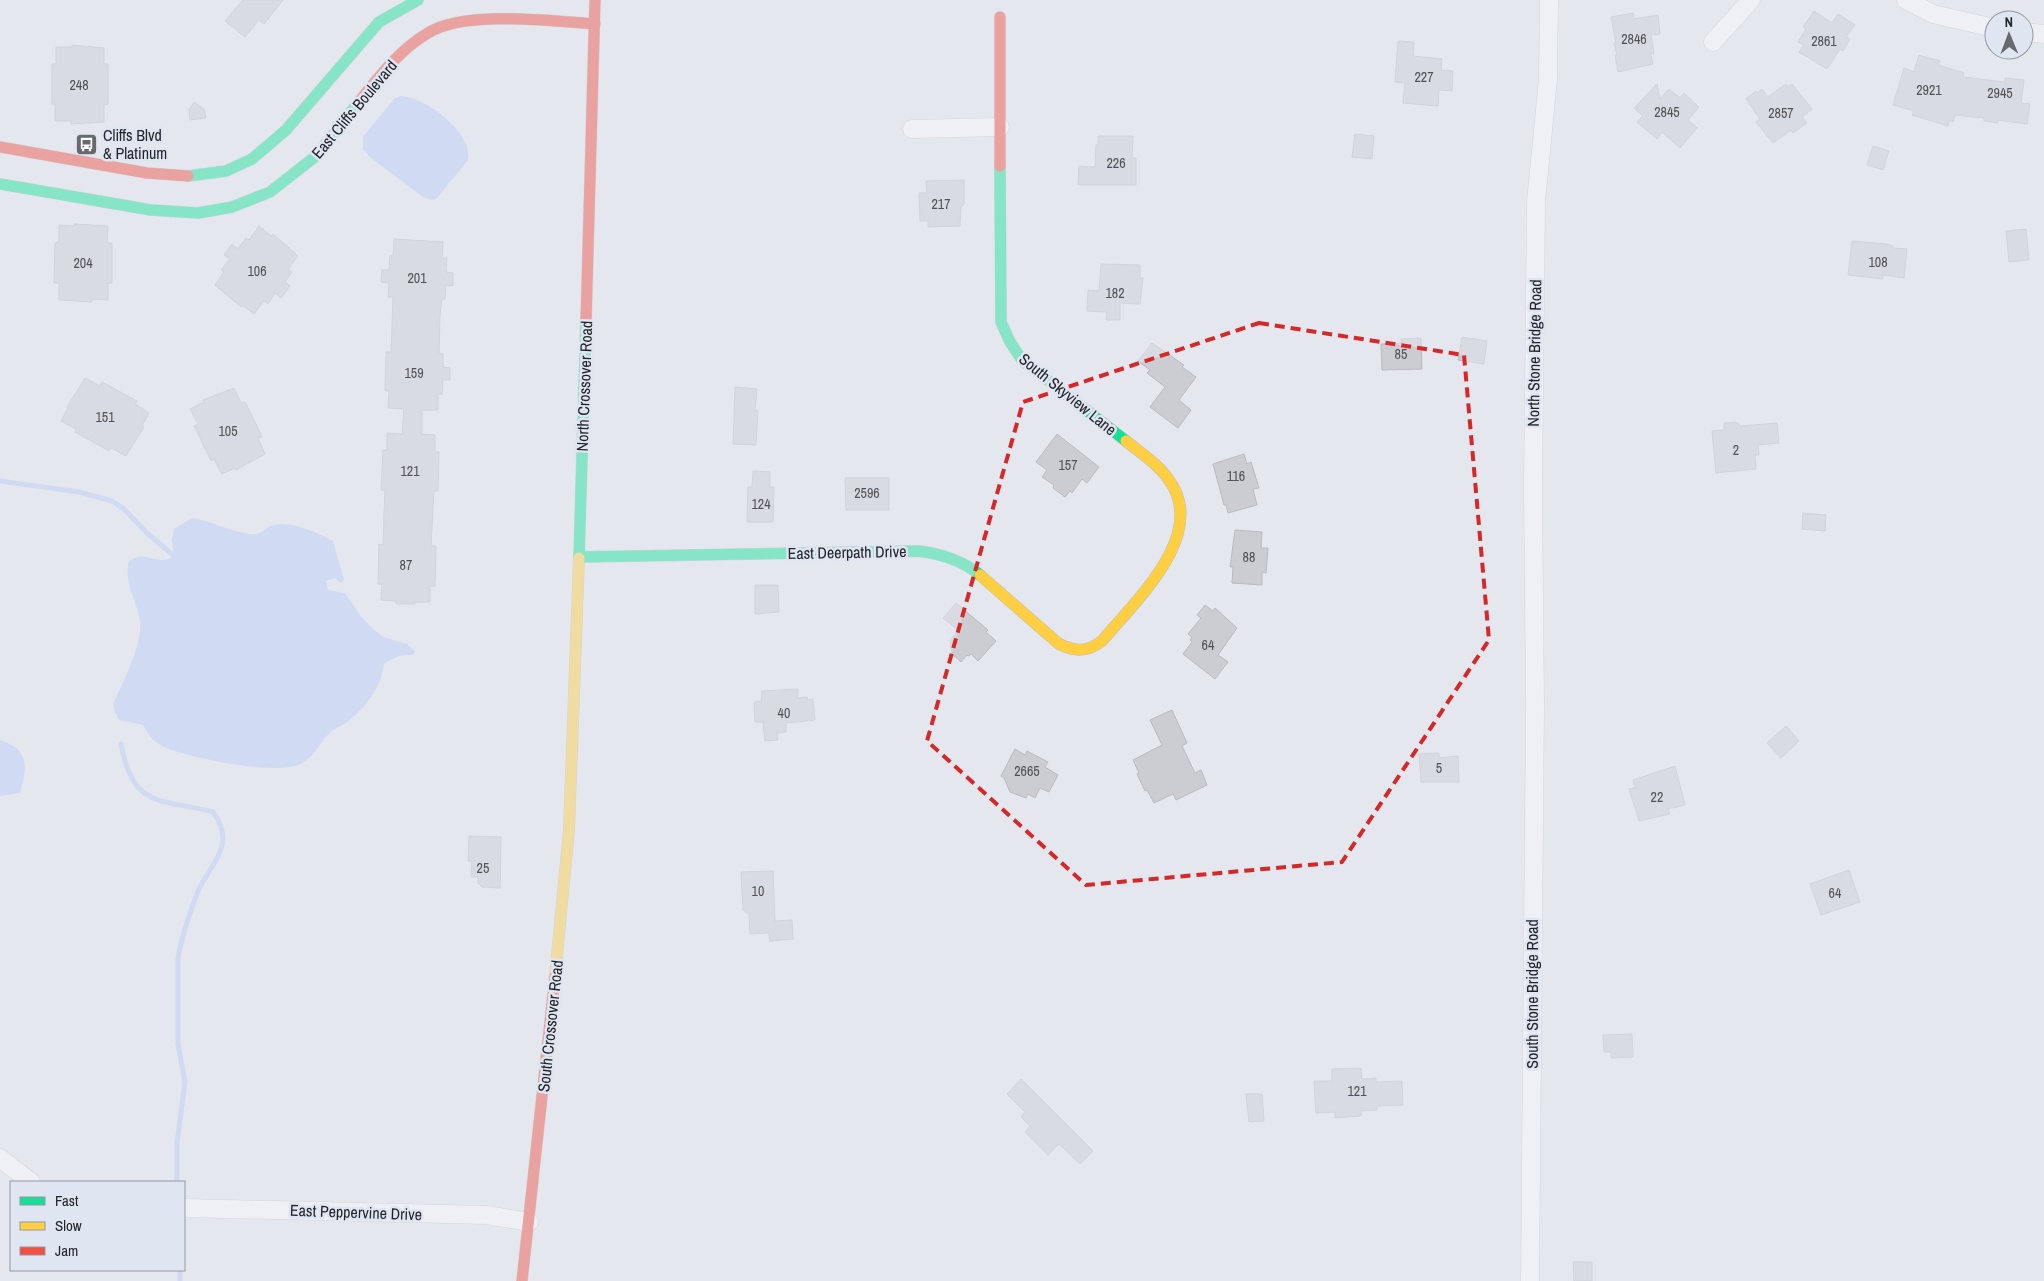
<svg xmlns="http://www.w3.org/2000/svg" width="2044" height="1281" viewBox="0 0 2044 1281" font-family="'Archivo Narrow',sans-serif">
	<style>
		.water { fill: #b9caf7 }
		.lines { fill: none; stroke-linecap: round; stroke-linejoin: round }
		.stream { stroke: #b9caf7; stroke-width: 5 }
		.building { fill: #cbcdd3; stroke: #b9bbc0 }
		.street-casing { stroke: #bcbfc4; stroke-width: 19 }
		.fast-casing { stroke: #bcbfc4; stroke-width: 12 }
		.slow-casing { stroke: #bcbfc4; stroke-width: 12 }
		.jam-casing { stroke: #bcbfc4; stroke-width: 12 }
		.street { stroke: #fbfbfc; stroke-width: 18 }
		.fast { stroke: #16e098; stroke-width: 11 }
		.slow { stroke: #ffcf43; stroke-width: 11 }
		.jam { stroke: #f24e42; stroke-width: 11 }
		.marked { fill: none; stroke: #d62828; stroke-width: 4; stroke-dasharray: 10 6; stroke-linejoin: round }
		.labels { text-anchor: middle; stroke-width: 5; stroke-linejoin: round; paint-order: stroke }
		.number-label { font-size: 14px; fill: #505256 }
		.street-label { font-size: 16px; fill: #232529; stroke: #e0e5f2 }
		.poi-label { font-size: 16px; fill: #232529; stroke: #e0e5f2; text-anchor: start }
	</style>
	<rect width="100%" height="100%" fill="#e4e7ee"/>
	<!-- water -->
	<g class="water">
		<path d="M401,96c25,1 72,37 67,64l-32,39 -5,1 -8,-3 -52,-39 -8,-9v-12l31,-38z"/>
		<path d="M192,518c19,3 37,13 57,16 13,2 15,-6 24,-9 16,-5 46,8 60,16l11,39 -3,3 -6,-5 -9,3 2,9 17,3 15,22 10,11 13,11 24,7 8,7 -2,4c-11,-1 -19,2 -29,9 -2,23 -20,45 -38,59 -4,3 -9,4 -13,7 -13,10 -18,29 -35,35 -26,10 -108,-7 -134,-18 -11,-5 -15,-12 -21,-22l-24,-5 -4,-8 -2,-8c10,-22 30,-60 27,-83 -3,-21 -17,-38 -11,-60 18,-13 30,7 45,-5l-2,-16 2,-11z"/>
		<path d="M0,740c29,9 28,27 20,53l-20,3z"/>
	</g>
	<g class="lines">
		<!-- stream -->
		<g class="stream">
			<path d="M0,481l79,11 33,9 12,8 23,24 27,23 2,5"/>
			<path d="M121,744c12,66 40,54 92,68 26,35 -6,54 -17,84 -7,21 -15,41 -18,63v85l7,38 -8,61v39"/>
			<path d="M180,1281v-11"/>
		</g>
	</g>
	<!-- building -->
	<g class="building">
		<path d="M243,0h40l-19,24 -5,-4 -14,17 -20,-16z"/>
		<path d="M1814,11l18,12 6,-9 17,11 -9,12 4,2 -7,12 -3,-2 -13,20 -28,-17 5,-7 -6,-3 8,-13 -3,-2z"/>
		<path d="M1633,13l1,6 24,-4 2,19 -9,1 3,18 -3,1 2,10 -35,8 -3,-17h2l-3,-12h2l-5,-26z"/>
		<path d="M1398,41l16,1 -1,14 29,3 -1,11 12,1 -1,20 -13,-1 -1,16 -35,-3 2,-20 -10,-1z"/>
		<path d="M72,45l32,3v16h4v40l-4,1v17l-33,2v-3h-16v-17h-3v-40h4v-17h16z"/>
		<path d="M1919,55l21,6 -2,4 26,8 -1,4 42,5v-4l19,2 -3,23 9,1 -3,20 -29,-4v3l-14,-2v-3l-29,-3 -2,7 -4,-2 -1,6 -36,-11 2,-4 -21,-6 11,-37 10,4z"/>
		<path d="M1657,84l3,15 9,-10 11,9 4,-5 15,14 -11,13 9,8 -17,20 -18,-16 -5,7 -20,-17 6,-6 -9,-8z"/>
		<path d="M1786,84l1,3 5,-3 20,25 -10,8 5,6 -14,10 -2,-3 -18,13 -17,-21 4,-3 -14,-20 10,-8 1,2 5,-4 6,8z"/>
		<path d="M194,102l10,7 2,9 -16,2 -1,-10z"/>
		<path d="M1355,134l19,2 -2,23 -20,-2z"/>
		<path d="M1098,136h35l-1,22h4v27h-58l1,-19 16,1 1,-22h2z"/>
		<path d="M1873,146l16,5 -6,19 -16,-5z"/>
		<path d="M964,180v24l-3,3 -1,19 -32,1v-6h-8l-1,-28h8l-1,-12z"/>
		<path d="M74,224l34,2 -1,17h5v40h-4v17l-16,-1v3l-33,-2v-17h-5l1,-40 4,-1v-17l15,1z"/>
		<path d="M259,226l12,10 2,-2 25,22 -10,13 4,3 -7,10 5,4 -9,12 -6,-5 -7,11 -4,-3 -10,13 -12,-9 -1,2 -26,-22 9,-13 -3,-2 9,-11 -6,-4 8,-11 6,5 8,-11 3,2z"/>
		<path d="M2026,229l3,31 -20,2 -3,-31z"/>
		<path d="M394,239l49,3 -1,16h5l-1,14 7,1v13l-7,-1 -1,14h-3l-2,16 -1,38 4,1v13l7,1v12h-7l-1,14h-4v16h-16v24l13,1v17h4l-1,39h-4l-3,55h5l-1,40h-5v16h-15v2h-19v-3l-15,-1 1,-16h-4l1,-40 4,1 1,-30 1,-25h-4l2,-40h4v-17l15,1 2,-25 -16,-1 1,-17h-4l1,-39h5l2,-55h-5l1,-14 -8,-1 1,-12h7l1,-14h3z"/>
		<path d="M1852,241l35,3 6,2v2l14,1 -3,29 -21,-3v4l-35,-4z"/>
		<path d="M1101,264l39,1v13h3l-3,26 -20,-1v17h-14l1,-8 -20,-1 1,-21 11,1z"/>
		<path d="M1462,337l25,4 -3,23 -26,-4z"/>
		<path d="M1421,338l1,31 -40,1 -1,-26 20,-1v-4z"/>
		<path d="M1152,343l32,22 -2,2 14,10 -17,23 12,10 -13,18 -28,-21 15,-20 -18,-14 3,-3 -12,-9z"/>
		<path d="M85,378l15,8 2,-4 35,19 -2,3 14,9 -7,13 2,1 -18,29 -15,-8 -2,3 -34,-19 1,-3 -15,-8 7,-13 -1,-1z"/>
		<path d="M735,387l22,2 -2,21 3,1 -2,34 -23,-1z"/>
		<path d="M234,388l7,15 4,-1 11,22 6,13 -4,1 7,16 -29,16 -1,-2 -13,6 -8,-15 -3,2 -11,-23 -6,-12 4,-2 -8,-15 14,-7 -1,-2z"/>
		<path d="M1736,422l5,4 36,-3 2,20 -21,2 1,10h-4l1,14 -40,4 -4,-42 12,-1v-7z"/>
		<path d="M1057,434l42,33 -12,16 -5,-4 -10,14 -2,-2 -5,6 -12,-9 1,-3 -12,-8 5,-7 -11,-8z"/>
		<path d="M1244,454l3,10 4,-2 8,26 -6,1 4,16 -29,8 -2,-8h-2l-11,-41z"/>
		<path d="M753,471l17,1v15h4l-1,35h-26l1,-35h4z"/>
		<path d="M845,478h44v32h-43z"/>
		<path d="M1803,513l23,2 -1,16 -23,-2z"/>
		<path d="M1235,530l27,2 -1,16h7l-2,25 -4,-1v13l-30,-2 1,-16h-3z"/>
		<path d="M755,585h23l1,27 -24,2z"/>
		<path d="M956,603l32,27 -2,2 10,9 -18,20 -7,-7 -2,2 -2,-1 -6,7 -9,-8 -2,-14 8,-10 -15,-12z"/>
		<path d="M1205,605l8,6 2,-3 22,20 -19,27 10,7 -13,17 -32,-25 9,-12 -2,-2 2,-3 -4,-3 13,-16 -4,-3z"/>
		<path d="M798,689v9l9,-1 1,3 5,-1 2,21 -29,3v9l-9,1 1,7 -13,1 -2,-19h-8l-1,-20 7,-1 1,-10z"/>
		<path d="M1172,710l15,33 -5,3 13,27 6,-3 6,15 -31,15 -3,-6 -19,9 -7,-13 -2,1 -8,-17 2,-1 -6,-13 29,-15 -12,-25z"/>
		<path d="M1786,726l13,15 -18,17 -14,-15z"/>
		<path d="M1015,749l10,6 2,-4 21,11 -3,5 13,8 -9,17 -9,-4 -5,10 -7,-4 -2,4 -16,-6 -6,-14 -3,-2z"/>
		<path d="M1439,753v5l19,-2 1,26h-38l-2,-28z"/>
		<path d="M1675,766l10,39 -17,4 2,5 -31,7 -10,-32 6,-1 -2,-8z"/>
		<path d="M469,836l32,1 -1,51 -18,-1 -4,-4v-6h-7l1,-16h-4z"/>
		<path d="M1849,870l11,32 -39,13 -11,-31z"/>
		<path d="M773,871l2,50 17,-1 1,19 -23,2 -1,-8 -19,1 -1,-19 -6,-5 -2,-38z"/>
		<path d="M1632,1034l1,23 -22,1v-6h-7l-1,-17z"/>
		<path d="M1361,1068l1,11 14,-1v4l26,-1 1,24 -26,1v4l-16,1v5l-26,2v-6l-19,1 -2,-32h18v-12z"/>
		<path d="M1021,1079l72,72 -13,13 -21,-20 -11,11 -23,-23 5,-6 -9,-9 4,-5 -18,-18z"/>
		<path d="M1246,1094h16l2,27 -15,1z"/>
		<path d="M1573,1262h19v19h-18z"/>
	</g>
	<g class="lines">
		<defs>
			<g id="street">
				<path d="M1906,0l27,14 61,14"/>
				<path d="M2024,32l20,2"/>
				<path d="M1713,42l38,-42"/>
				<path d="M912,129l88,-2"/>
				<path d="M0,1158l31,24"/>
				<path d="M184,1208l303,7 42,7"/>
				<path d="M1530,1281l5,-574 -2,-221 3,-284 12,-123 1,-79"/>
			</g>
			<g id="fast">
				<path d="M1000,166l1,156 9,20 12,18 104,81"/>
				<path d="M188,176l38,-5 26,-12 34,-29 93,-108 39,-22"/>
				<path d="M0,184l151,26 47,3 34,-6 38,-15 46,-36 42,-53"/>
				<path d="M579,557l340,-6c23,3 43,9 61,24"/>
				<path d="M579,558l7,-236"/>
			</g>
			<g id="slow">
				<path d="M980,575l79,69c17,8 28,8 43,-3 33,-40 107,-106 67,-161 -11,-16 -28,-27 -43,-39"/>
				<path d="M555,976l14,-146 10,-272"/>
			</g>
			<g id="jam">
				<path d="M1000,17v149"/>
				<path d="M358,103c21,-26 41,-53 70,-70 37,-23 124,-12 167,-9"/>
				<path d="M0,147l147,26 41,3"/>
				<path d="M586,322l9,-322"/>
				<path d="M522,1281l33,-305"/>
			</g>
		</defs>
		<!-- street casing -->
		<use href="#street" class="street-casing"/>
		<!-- fast casing -->
		<use href="#fast" class="fast-casing"/>
		<!-- slow casing -->
		<use href="#slow" class="slow-casing"/>
		<!-- jam casing -->
		<use href="#jam" class="jam-casing"/>
		<!-- street -->
		<use href="#street" class="street"/>
		<!-- fast -->
		<use href="#fast" class="fast"/>
		<!-- slow -->
		<use href="#slow" class="slow"/>
		<!-- jam -->
		<use href="#jam" class="jam"/>
	</g>
	<!-- marked area -->
	<path d="M0 0H2044V1281H0ZM1259,323l205,32 25,285 -147,222 -256,23 -159,-144 96,-339z" fill="#e4e7ee" fill-opacity=".55" fill-rule="evenodd"/>
	<path class="marked" d="M1259,323l205,32 25,285 -147,222 -256,23 -159,-144 96,-339z"/>
	<!-- icons -->
	<defs>
		<symbol id="bus-square" viewBox="-11 -11 22 22"><rect x="-9" y="-9" width="18" height="18" rx="4" fill="#67696e" stroke="#e0e5f2"/><path d="M-5-6H5V4H4V6H2V4H-2V6H-4V4H-5ZM-3.5-4V0h7V-4ZM-3.5 1.2v1.5H-2V1.2ZM2 1.2v1.5H3.5V1.2Z" fill="#fff"/></symbol>
	</defs>
	<g fill-rule="evenodd">
		<use href="#bus-square" x="74" y="132" width="25" height="25"/>
	</g>
	<g class="labels">
		<!-- number labels -->
		<g class="number-label">
			<text x="1634" y="44">2846</text>
			<text x="1824" y="46">2861</text>
			<text x="1424" y="82">227</text>
			<text x="79" y="90">248</text>
			<text x="1929" y="95">2921</text>
			<text x="2000" y="98">2945</text>
			<text x="1667" y="117">2845</text>
			<text x="1781" y="118">2857</text>
			<text x="1116" y="168">226</text>
			<text x="941" y="209">217</text>
			<text x="1878" y="267">108</text>
			<text x="83" y="268">204</text>
			<text x="257" y="276">106</text>
			<text x="417" y="283">201</text>
			<text x="1115" y="298">182</text>
			<text x="1401" y="359">85</text>
			<text x="414" y="378">159</text>
			<text x="105" y="422">151</text>
			<text x="228" y="436">105</text>
			<text x="1736" y="455">2</text>
			<text x="1068" y="470">157</text>
			<text x="410" y="476">121</text>
			<text x="1236" y="481">116</text>
			<text x="867" y="498">2596</text>
			<text x="761" y="509">124</text>
			<text x="1249" y="562">88</text>
			<text x="406" y="570">87</text>
			<text x="1208" y="650">64</text>
			<text x="784" y="718">40</text>
			<text x="1439" y="773">5</text>
			<text x="1027" y="776">2665</text>
			<text x="1657" y="802">22</text>
			<text x="483" y="873">25</text>
			<text x="758" y="896">10</text>
			<text x="1835" y="898">64</text>
			<text x="1357" y="1096">121</text>
		</g>
		<!-- street labels -->
		<g class="street-label">
			<text transform="translate(354 109) rotate(-50)" y="6">East Cliffs Boulevard</text>
			<text transform="translate(1534 353) rotate(-89)" y="6">North Stone Bridge Road</text>
			<text transform="translate(584 386) rotate(-88)" y="6">North Crossover Road</text>
			<text transform="translate(1068 394) rotate(39)" y="6">South Skyview Lane</text>
			<text transform="translate(847 552) rotate(-1)" y="6">East Deerpath Drive</text>
			<text transform="translate(1532 994) rotate(-90)" y="6">South Stone Bridge Road</text>
			<text transform="translate(550 1026) rotate(-84)" y="6">South Crossover Road</text>
			<text transform="translate(356 1212) rotate(2)" y="6">East Peppervine Drive</text>
		</g>
		<!-- poi labels -->
		<g class="poi-label">
			<text x="103" y="141">Cliffs Blvd<tspan x="103" dy="18">&amp; Platinum</tspan></text>
		</g>
	</g>
	<!-- legend -->
	<rect x="10" y="1181" width="175" height="90" fill="#e0e5f2" stroke="#9498a2"/>
	<rect x="20" y="1197" width="25" height="8" fill="#16e098" stroke="#9498a2"/>
	<text x="55" y="1206" font-size="15" fill="#232529">Fast</text>
	<rect x="20" y="1222" width="25" height="8" fill="#ffcf43" stroke="#9498a2"/>
	<text x="55" y="1231" font-size="15" fill="#232529">Slow</text>
	<rect x="20" y="1247" width="25" height="8" fill="#f24e42" stroke="#9498a2"/>
	<text x="55" y="1256" font-size="15" fill="#232529">Jam</text>
	<!-- north arrow -->
	<g transform="translate(2009 35) rotate(359)"><circle r="24" fill="#e0e5f2" stroke="#9498a2"/>
	<path d="M0-4L9 19L0 12L-9 19Z" fill="#67696e"/>
	<text y="-8" font-size="14" font-weight="bold" text-anchor="middle" fill="#232529">N</text>
	</g>
</svg>
